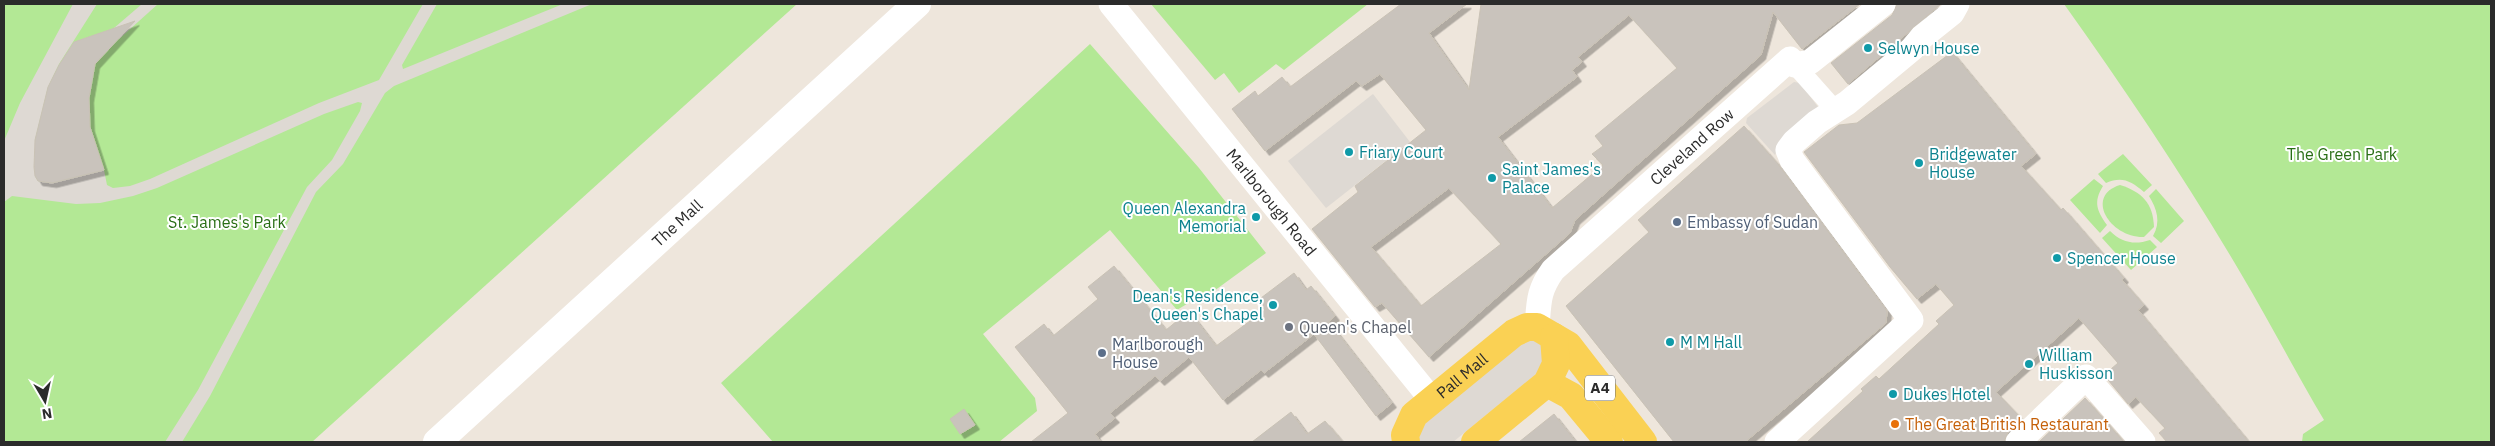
<svg xmlns="http://www.w3.org/2000/svg" width="2495" height="446" viewBox="0 0 2495 446" font-family="'IBM Plex Sans',sans-serif">
	<style>
		.green { fill: #b3e895 }
		.plaza { fill: #ded9d3 }
		.building { fill: #c9c3bc; stroke: #c9c2b5; fill-rule: evenodd; filter: url(#shadow) }
		.lines { fill: none; stroke-linecap: round; stroke-linejoin: round }
		.pedestrian { stroke: #fff; stroke-width: 19 }
		.minor { stroke: #fff; stroke-width: 25 }
		.tertiary { stroke: #fff; stroke-width: 28 }
		.primary { stroke: #fad154; stroke-width: 28 }
		.culture-dot { fill: #0f9aa8; stroke: #fff; stroke-width: 2 }
		.service-dot { fill: #5c6f8a; stroke: #fff; stroke-width: 2 }
		.worship-dot { fill: #6b7280; stroke: #fff; stroke-width: 2 }
		.food-dot { fill: #e8710a; stroke: #fff; stroke-width: 2 }
		.labels { text-anchor: middle; stroke-width: 4; stroke-linejoin: round; paint-order: stroke }
		.shield { fill: #fff; stroke: #6b6b6b; stroke-width: 1 }
		.shield-label { font-size: 15px; font-weight: bold; fill: #2b2b2b }
		.culture-label { font-size: 16px; fill: #0d838f; stroke: #fff; text-anchor: start }
		.street-label { font-size: 16px; fill: #2b2b2b; stroke: #fff }
		.park-label { font-size: 16px; fill: #296e15; stroke: #fff }
		.service-label { font-size: 16px; fill: #4e5e75; stroke: #fff; text-anchor: start }
		.worship-label { font-size: 16px; fill: #5b616d; stroke: #fff; text-anchor: start }
		.food-label { font-size: 16px; fill: #c56008; stroke: #fff; text-anchor: start }
	</style>
	<defs>
		<filter id="shadow"><feDropShadow dx="4.5" dy="4.5" stdDeviation="0" flood-color="#0004"/></filter>
	</defs>
	<rect width="100%" height="100%" fill="#eee6dc"/>
	<!-- green -->
	<g class="green">
		<path d="M4,4h793l-485,438h-308z"/>
		<path d="M1151,4h217l-84,66 -8,-6 -37,29 -15,-20 -9,7z"/>
		<path d="M2064,4h427v438h-189l1,-8 21,-14c-29,-49 -55,-99 -84,-148 -54,-92 -114,-181 -176,-268z"/>
		<path d="M1090,44l109,124 67,85 -63,46 -13,3 -13,8 -67,-80 -127,104 52,64 2,13 -38,31h-226l-52,-59z"/>
		<path d="M2123,154l29,31 -8,7c-13,-11 -22,-16 -38,-9l-8,-9z"/>
		<path d="M2094,179l9,7c-10,16 -6,25 4,39l-7,8 -30,-33z"/>
		<path d="M2120,185c22,7 33,18 34,42l-10,10c-34,1 -60,-41 -24,-52z"/>
		<path d="M2156,189l28,32 -23,22 -8,-7c8,-14 4,-27 -4,-40z"/>
		<path d="M2110,231c12,12 25,14 40,9l7,7 -26,23 -29,-32z"/>
	</g>
	<!-- plaza -->
	<g class="plaza">
		<path d="M73,4h24l-38,60 -11,23 -13,53v36l3,5 14,2 52,-13 3,15 6,3 17,-2 20,-7 169,-76 60,-23 44,-76h14l-35,61 1,4 160,-65h29l-198,82 -9,7 -42,71 -27,28 -106,204 -28,46h-17l33,-52 109,-203 25,-27 28,-49 2,-8 -4,-1 -34,12 -167,74 -24,8 -33,7 -24,1 -64,-8 -8,6v-61l16,-38z"/>
		<path d="M142,4h16l-39,35 -5,-11z"/>
		<path d="M1794,82l6,1 18,24 -39,37 -4,11 -29,-32 1,-5z"/>
		<path d="M1373,94l37,48 -84,66 -38,-47z"/>
		<path d="M1540,340l6,26 -93,76h-35v-14l107,-87z"/>
	</g>
	<!-- building -->
	<g class="building">
		<path d="M1401,4h66l-38,29 40,57 12,-86h379l-58,45 -29,-37 -12,43 -186,165 -5,13 -141,124 -47,-54 -7,4 -63,-78 46,-37 -3,-6 71,-56 -46,-56 -18,12 -6,-5 -91,70 -33,-42 23,-18 3,5 24,-19 8,10zM1629,15l48,53 -82,68 8,10 -11,8 11,11 -51,43 -54,-71 79,-60 -5,-7 10,-8 -4,-5zM1449,188l52,56 -80,62 -50,-59z"/>
		<path d="M1897,4h44l-93,80 -17,-21 61,-48z"/>
		<path d="M135,21l-40,43 -6,34 1,29 14,43 -52,13 -14,-2 -3,-5 -1,-9 1,-27 13,-53 11,-22 15,-23z"/>
		<path d="M1952,52l84,102 -15,12 40,44 2,-2 61,70 -2,2 22,25 -6,5 111,132h-82l-8,-9 6,-5 -29,-31 -8,7 -24,-29 14,-12 -39,-45 -83,74 26,27 -14,13 -4,10h-197l56,-51 -2,-2 15,-13 3,3 60,-55 -3,-3 18,-16 -18,-21 -19,15 -27,-32 -86,-115 35,-27 18,-2z"/>
		<path d="M1744,126l34,38 109,147 -1,12 -141,119h-71l-108,-136 83,-74 -11,-12z"/>
		<path d="M1114,266l52,64 23,-19 27,35 49,-36 -8,-9 37,-28 12,17 5,-4 24,30 -6,6 63,81 -16,13 -62,-82 -50,39 -3,-3 -38,30 -34,-43 -29,24 -5,-5 -45,37 5,5 -20,16 6,8h-70l37,-29 -53,-66 29,-23 9,12 45,-37 -10,-12z"/>
		<path d="M2085,398l39,44h-85z"/>
		<path d="M964,409l11,16 -15,9 -10,-15z"/>
		<path d="M1291,412l16,22 18,-13 18,21h-91z"/>
		<path d="M1554,414l22,28h-57z"/>
	</g>
	<g class="lines">
		<!-- pedestrian -->
		<path class="pedestrian" d="M1795,65l40,45"/>
		<!-- minor -->
		<g class="minor">
			<path id="s1" d="M1111,4l321,396"/>
			<path id="s2" d="M1537,327c2,-25 1,-36 16,-57l237,-211 5,6 15,-3 73,-58"/>
			<path d="M1777,442l134,-122 -119,-160 -4,-10 6,-8 23,-20 30,-19 65,-54 10,-12 30,-24 5,-9"/>
			<path d="M2018,442l68,-65 57,65"/>
		</g>
		<!-- tertiary -->
		<path class="tertiary" id="s3" d="M437,442l480,-438"/>
		<!-- primary -->
		<g class="primary">
			<path d="M1547,383l24,13 38,46"/>
			<path id="s4" d="M1406,442l-1,-7 9,-20 100,-82 13,-6h10l31,18 75,97"/>
			<path d="M1475,442l72,-59 9,-19 -2,-27"/>
		</g>
	</g>
	<!-- markers -->
	<g class="culture-dot">
		<circle cx="1868" cy="48" r="5"/>
		<circle cx="1349" cy="152" r="5"/>
		<circle cx="1919" cy="163" r="5"/>
		<circle cx="1492" cy="178" r="5"/>
		<circle cx="1256" cy="217" r="5"/>
		<circle cx="2057" cy="258" r="5"/>
		<circle cx="1273" cy="305" r="5"/>
		<circle cx="1670" cy="342" r="5"/>
		<circle cx="2029" cy="364" r="5"/>
		<circle cx="1893" cy="394" r="5"/>
	</g>
	<g class="service-dot">
		<circle cx="1677" cy="222" r="5"/>
		<circle cx="1102" cy="353" r="5"/>
	</g>
	<circle class="worship-dot" cx="1289" cy="327" r="5"/>
	<circle class="food-dot" cx="1895" cy="424" r="5"/>
	<g class="labels">
		<!-- shield labels -->
		<rect class="shield" x="1585" y="375.5" width="30" height="25" rx="4"/>
		<g class="shield-label">
			<text x="1600" y="393">A4</text>
		</g>
		<!-- culture labels -->
		<g class="culture-label">
			<text x="1878" y="54">Selwyn House</text>
			<text x="1359" y="158">Friary Court</text>
			<text x="1929" y="160">Bridgewater<tspan x="1929" dy="18">House</tspan></text>
			<text x="1502" y="175">Saint James's<tspan x="1502" dy="18">Palace</tspan></text>
			<text x="1246" y="214" text-anchor="end">Queen Alexandra<tspan x="1246" dy="18">Memorial</tspan></text>
			<text x="2067" y="264">Spencer House</text>
			<text x="1263" y="302" text-anchor="end">Dean's Residence,<tspan x="1263" dy="18">Queen's Chapel</tspan></text>
			<text x="1680" y="348">M M Hall</text>
			<text x="2039" y="361">William<tspan x="2039" dy="18">Huskisson</tspan></text>
			<text x="1903" y="400">Dukes Hotel</text>
		</g>
		<!-- street labels -->
		<g class="street-label">
			<text dy="6" stroke="none"><textPath href="#s2" startOffset="246">Cleveland Row</textPath></text>
			<text dy="6" stroke="none"><textPath href="#s1" startOffset="255">Marlborough Road</textPath></text>
			<text dy="6" stroke="none"><textPath href="#s3" startOffset="325">The Mall</textPath></text>
			<text dy="6" stroke="none"><textPath href="#s4" startOffset="91">Pall Mall</textPath></text>
		</g>
		<!-- park labels -->
		<g class="park-label">
			<text x="2342" y="160">The Green Park</text>
			<text x="227" y="228">St. James's Park</text>
		</g>
		<!-- service labels -->
		<g class="service-label">
			<text x="1687" y="228">Embassy of Sudan</text>
			<text x="1112" y="350">Marlborough<tspan x="1112" dy="18">House</tspan></text>
		</g>
		<!-- worship labels -->
		<g class="worship-label">
			<text x="1299" y="333">Queen's Chapel</text>
		</g>
		<!-- food labels -->
		<g class="food-label">
			<text x="1905" y="430">The Great British Restaurant</text>
		</g>
	</g>
	<!-- border -->
	<rect width="2495" height="446" fill="none" stroke="#2b2b2b" stroke-width="10"/>
	<!-- north arrow -->
	<g transform="translate(45 401) rotate(171)" stroke="#ffffff" stroke-width="4" paint-order="stroke">
	<path d="M0-4L9 19L0 12L-9 19Z" fill="#2b2b2b"/>
	<text y="-8" font-size="14" font-weight="bold" text-anchor="middle" fill="#2b2b2b">N</text>
	</g>
</svg>
